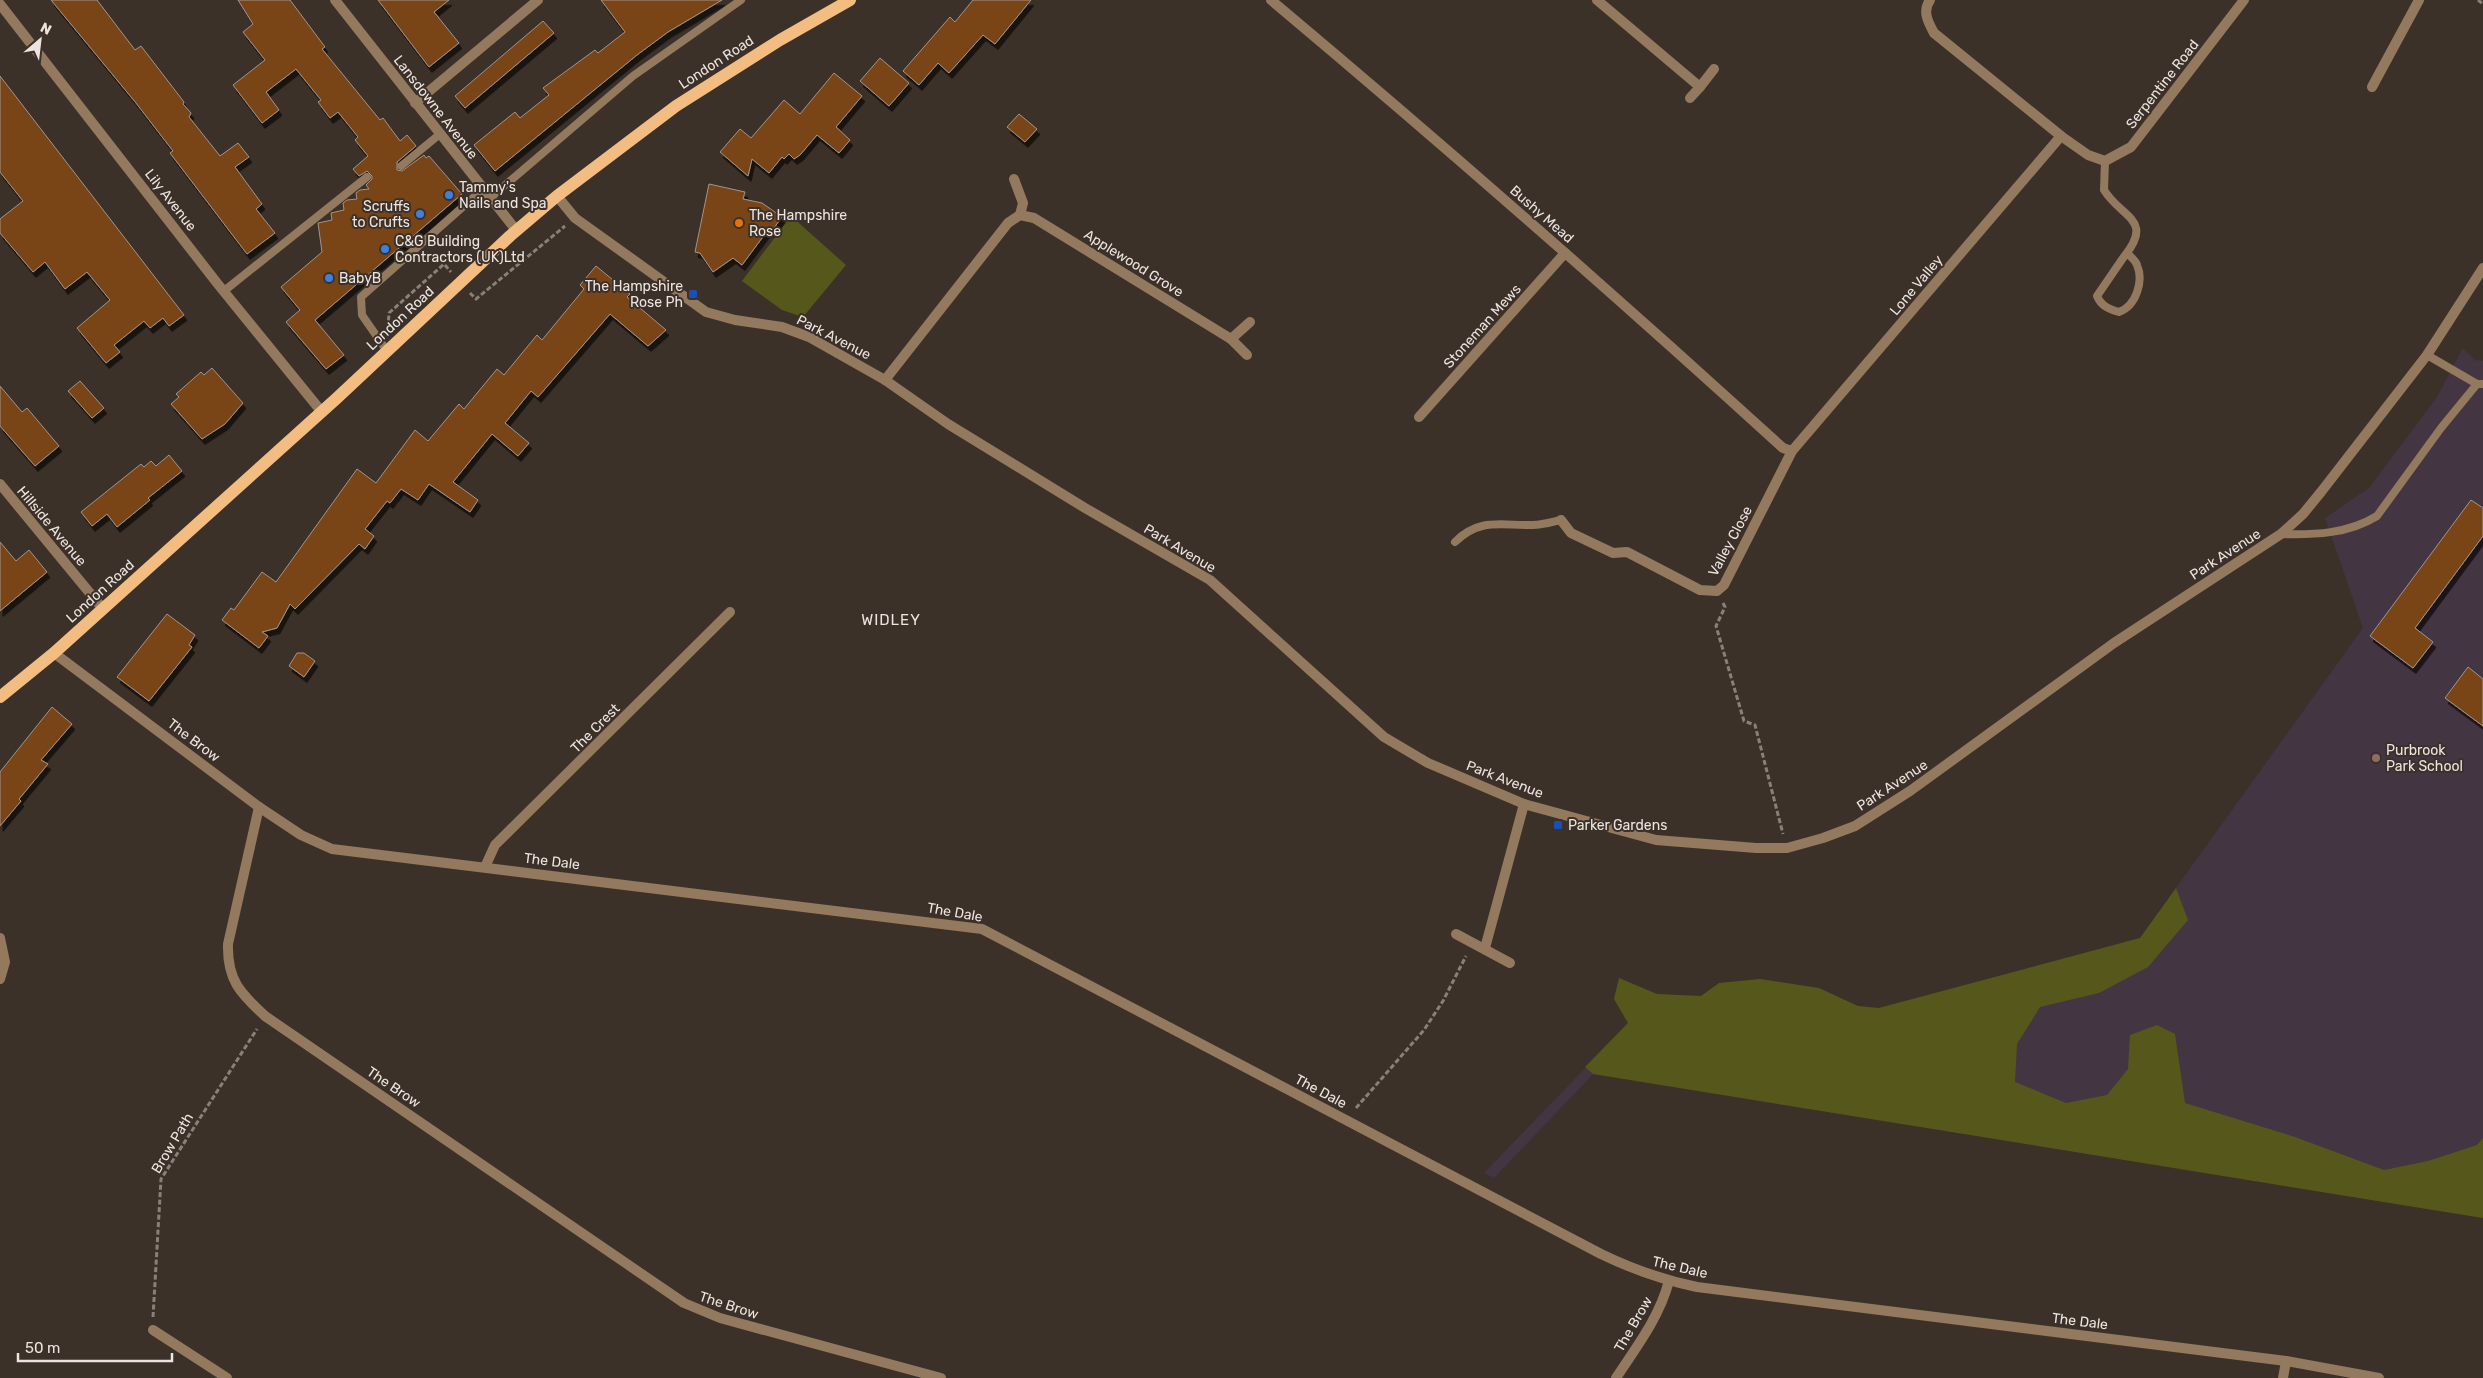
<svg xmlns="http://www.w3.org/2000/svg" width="2483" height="1378" viewBox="0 0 2483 1378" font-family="Rubik,sans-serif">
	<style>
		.education { fill: #443542 }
		.green { fill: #55581a }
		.building { fill: #794419; stroke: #a2948a; filter: url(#shadow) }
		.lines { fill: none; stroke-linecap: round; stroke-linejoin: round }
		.path { stroke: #8a8079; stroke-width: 3; stroke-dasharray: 5 2.5; stroke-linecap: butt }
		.lane { stroke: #93795d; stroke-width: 8 }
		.street { stroke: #93795d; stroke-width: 10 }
		.primary { stroke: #f3bd82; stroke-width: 12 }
		.shop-dot { fill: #3f7fe0; stroke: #3c3129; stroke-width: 2 }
		.food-dot { fill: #e8710a; stroke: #3c3129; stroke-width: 2 }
		.transit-dot { fill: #1a4fb4; stroke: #3c3129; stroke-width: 2 }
		.education-dot { fill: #8d6e63; stroke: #3c3129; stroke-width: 2 }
		.labels { text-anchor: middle; stroke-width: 4; stroke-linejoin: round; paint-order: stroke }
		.street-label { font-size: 14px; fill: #ece4df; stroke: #3c3129 }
		.poi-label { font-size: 14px; fill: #ece4df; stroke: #3c3129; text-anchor: start }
		.neighbourhood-label { font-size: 15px; letter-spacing: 1px; fill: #ece4df; stroke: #3c3129 }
	</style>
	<defs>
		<filter id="shadow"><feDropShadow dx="3" dy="5.5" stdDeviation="0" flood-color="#0009"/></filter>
	</defs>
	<rect width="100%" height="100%" fill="#3c3129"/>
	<!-- education -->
	<path class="education" d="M2463,348l12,12 8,1v857l-890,-144 -99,104 -10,-5 173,-179 222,14 261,-70 223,-310 -38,-110 44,-30 68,-91z"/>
	<!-- green -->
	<g class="green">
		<path d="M791,216l55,49 -43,52 -21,-7 -40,-29z"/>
		<path d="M2176,888l12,32 -40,47 -49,26 -59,14 -23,37 -2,38 51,21 41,-8 21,-26 2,-34 27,-10 18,9 10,69 110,34 89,33 44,-9 49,-16 6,-7v80l-890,-144 -8,-7 43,-44 -14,-24 5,-21 38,16 44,2 18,-13 41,-4 59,9 39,18 21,2 261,-70z"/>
	</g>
	<!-- building -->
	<g class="building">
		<path d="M51,0h46l38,50 6,-4 43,56 -1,2 8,9 -2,4 31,39 18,-13 11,14 -14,10 27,37 -6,5 19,24 -28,21 -77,-101 3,-2 -37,-48z"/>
		<path d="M238,0h52l35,47 -3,2 58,71 3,-2 17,23 7,-6 9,11 -19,16v8l5,1 22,-16 2,3 3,-2 33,38 -147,126 29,35 -18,14 -40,-47 14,-12 -19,-23 41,-35 -4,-29 14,-3 -1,-7 13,-3 -1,-7 4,-3 10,-1 -1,-6 4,-3 9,-1 -3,-4 6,-6v-3l-5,-5 -8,5 -6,-7 15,-13 -13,-16 3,-3 -20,-25 -8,6 -12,-16 3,-2 -25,-31 -30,23 13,18 -17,13 -29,-38 32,-25 -22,-28 10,-8z"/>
		<path d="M378,0h71l-15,12 25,31 -30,24z"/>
		<path d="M601,0h121l-54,32 -31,23 -142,116 -21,-26 41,-33 5,6 29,-23 -6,-7 52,-38 3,3 27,-21z"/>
		<path d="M973,0h58l-36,44 -12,-9 -34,38 -11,-10 -19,22 -16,-14 47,-54 5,5z"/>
		<path d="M543,21l11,12 -89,75 -10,-12z"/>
		<path d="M880,58l29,25 -20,23 -29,-25z"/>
		<path d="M834,73l28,23 -26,31 14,13 -11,13 -22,-18 -17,20 -6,4 -5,-5 -5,5 -2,-2 -13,16 -17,-14 -4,17 -28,-24 20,-23 11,9 33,-38 16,14z"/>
		<path d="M0,76l184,239 -15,11 -6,-8 -13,10 -6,-7 -30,24 6,7 -14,11 -29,-35 33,-28 -23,-28 -22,17 -20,-27 -12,10 -33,-39v-14l23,-18 -23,-29z"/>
		<path d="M1019,114l18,15 -12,13 -18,-15z"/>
		<path d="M709,184l36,8 -2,7 19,4 20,14 -11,15 -3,-2 -26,35 -9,-7 -20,14 -13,-19 -5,-1z"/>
		<path d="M596,266l34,28 -3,3 39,33 -18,16 -38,-32 -72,83 -7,-6 -26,32 24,20 -11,13 -26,-22 -39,48 25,18 -8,12 -41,-28 -11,16 -17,-11 -11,14 -3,-2 -22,28 9,7 -9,13 -6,-5 -64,65 -5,-5 -13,24 -15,4 6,4 -9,12 -37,-28 9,-12 3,2 28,-38 14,10 81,-113 19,14 39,-53 13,11 31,-37 5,5 33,-40 7,6 33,-40 5,5 42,-51 -4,-4z"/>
		<path d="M212,368l31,35 -18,21 -23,15 -31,-35 8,-7 -3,-3 25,-22 3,3z"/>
		<path d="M80,381l24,27 -12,10 -24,-27z"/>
		<path d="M0,386l22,26 5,-4 32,38 -24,20 -35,-40z"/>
		<path d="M169,455l13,16 -34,27 2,2 -33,27 -10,-13 -15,12 -11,-14 60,-48 3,3 7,-6 5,5z"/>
		<path d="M2471,500l12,8v28l-68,92 18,14 -20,26 -43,-32z"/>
		<path d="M0,542l16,19 13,-11 18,22 -47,39z"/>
		<path d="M167,614l28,21 -6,10 3,2 -43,54 -32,-24z"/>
		<path d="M297,653h7l11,8 -11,16 -15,-11z"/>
		<path d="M2468,667l15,12v47l-38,-28z"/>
		<path d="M52,707l20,17 -31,36 7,4 -29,35 2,2 -21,25v-54z"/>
	</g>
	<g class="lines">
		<!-- path -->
		<g class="path">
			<path d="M2478,0l5,4"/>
			<path d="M470,293l6,6 89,-73"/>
			<path d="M388,328l1,-15 55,-49 7,8"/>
			<path d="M1723,603l2,4 -9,19 28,95 11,4 28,109"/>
			<path d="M1356,1108l68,-78 19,-29 23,-45"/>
			<path d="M153,1317l8,-138 96,-150"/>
		</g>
		<!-- lane -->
		<g class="lane">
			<path d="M2105,161l-1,29c18,29 51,29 19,68l-26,38c4,10 12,13 22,16 17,-6 25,-31 18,-47 -1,-4 -7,-9 -10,-12"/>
			<path d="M401,166l39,-32"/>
			<path d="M490,198l143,-122 108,-76"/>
			<path d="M224,291l143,-114"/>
			<path d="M387,351l-25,-36 -1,-18 122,-108"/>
			<path d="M2427,355l50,29h6"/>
			<path d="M2281,534c33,1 67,0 96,-18l64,-88 36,-44"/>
			<path d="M1455,542c25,-25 47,-16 78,-17 9,0 19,-3 28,-5"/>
		</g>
		<!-- street -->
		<g class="street">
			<path d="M335,0l181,230"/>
			<path d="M1271,0c174,146 344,295 512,448l9,3"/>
			<path d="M1597,0l103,87 14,-18"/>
			<path d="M1930,0c-8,11 -2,22 4,33l127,103 27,19 17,6 26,-14 113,-147"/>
			<path d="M0,4l217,279 104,128"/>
			<path d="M2372,87l47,-87"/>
			<path d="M1690,98l10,-11"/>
			<path d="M415,103l123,-103"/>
			<path d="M1014,179l9,24 -3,12"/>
			<path d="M557,196l18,22 131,94 29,8 47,7 27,10 76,43 63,44 137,84 125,72 174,157 44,26 96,41 132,36 100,8h31l36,-10 32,-12 55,-35 204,-148 167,-109 22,-20 18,-22 106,-137 56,-87"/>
			<path d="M1231,339l16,16"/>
			<path d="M885,380l123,-157 12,-8 14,3 197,121 19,-17"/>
			<path d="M1419,417l146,-164"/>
			<path d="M0,484l103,125"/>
			<path d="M1561,520l10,13 42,20 14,-1 73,38 17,1 7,-6 68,-134 269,-315"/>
			<path d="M54,653l205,154 42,28 31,14 650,80 619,325c31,15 62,26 96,33l589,74 93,17"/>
			<path d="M259,807l-31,137c-1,36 12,49 37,72l419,287 36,15 221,60"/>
			<path d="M485,867l10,-22 235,-233"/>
			<path d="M1456,934l54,29"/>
			<path d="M0,938l5,24 -5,17"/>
			<path d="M1485,948l39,-144"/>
			<path d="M153,1330l74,48"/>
			<path d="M1616,1378c21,-32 43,-60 53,-97"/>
			<path d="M2283,1378l3,-17"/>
		</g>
		<!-- primary -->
		<path class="primary" d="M0,697l54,-44 283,-255 173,-162 47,-40 119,-90 104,-66 70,-40"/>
	</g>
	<!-- markers -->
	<g class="shop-dot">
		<circle cx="449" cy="195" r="5"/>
		<circle cx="420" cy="214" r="5"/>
		<circle cx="385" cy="249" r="5"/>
		<circle cx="329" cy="278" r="5"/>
	</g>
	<circle class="food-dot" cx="739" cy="223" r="5"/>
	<g class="transit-dot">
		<rect x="688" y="289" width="10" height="10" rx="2.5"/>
		<rect x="1553" y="820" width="10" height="10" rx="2.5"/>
	</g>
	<circle class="education-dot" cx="2376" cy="758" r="5"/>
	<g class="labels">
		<!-- street labels -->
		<g class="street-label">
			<text transform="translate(716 62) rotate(-33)" y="5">London Road</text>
			<text transform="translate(2162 84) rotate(-52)" y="5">Serpentine Road</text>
			<text transform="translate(436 107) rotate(52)" y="5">Lansdowne Avenue</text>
			<text transform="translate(171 200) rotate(52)" y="5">Lily Avenue</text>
			<text transform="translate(1542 214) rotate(41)" y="5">Bushy Mead</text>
			<text transform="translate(1134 263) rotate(32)" y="5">Applewood Grove</text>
			<text transform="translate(1916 285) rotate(-50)" y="5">Lone Valley</text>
			<text transform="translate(400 318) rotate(-43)" y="5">London Road</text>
			<text transform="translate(1482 326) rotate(-48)" y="5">Stoneman Mews</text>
			<text transform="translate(834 337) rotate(27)" y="5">Park Avenue</text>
			<text transform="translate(52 526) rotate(50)" y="5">Hillside Avenue</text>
			<text transform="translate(1730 541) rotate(-62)" y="5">Valley Close</text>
			<text transform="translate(1180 548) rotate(31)" y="5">Park Avenue</text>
			<text transform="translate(2225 554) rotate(-33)" y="5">Park Avenue</text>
			<text transform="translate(100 591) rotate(-42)" y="5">London Road</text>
			<text transform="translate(595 728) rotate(-45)" y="5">The Crest</text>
			<text transform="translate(194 740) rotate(37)" y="5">The Brow</text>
			<text transform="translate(1505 779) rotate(21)" y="5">Park Avenue</text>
			<text transform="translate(1892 785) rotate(-33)" y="5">Park Avenue</text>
			<text transform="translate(552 861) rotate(7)" y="5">The Dale</text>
			<text transform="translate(955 912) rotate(10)" y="5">The Dale</text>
			<text transform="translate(394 1087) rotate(34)" y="5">The Brow</text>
			<text transform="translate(1321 1091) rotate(28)" y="5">The Dale</text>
			<text transform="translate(172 1143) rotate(-59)" y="5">Brow Path</text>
			<text transform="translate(1680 1267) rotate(13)" y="5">The Dale</text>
			<text transform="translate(729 1305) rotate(18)" y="5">The Brow</text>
			<text transform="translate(2080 1321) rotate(7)" y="5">The Dale</text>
			<text transform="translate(1633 1324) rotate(-60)" y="5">The Brow</text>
		</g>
		<!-- poi labels -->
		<g class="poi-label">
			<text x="459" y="192">Tammy's<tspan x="459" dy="16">Nails and Spa</tspan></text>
			<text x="410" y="211" text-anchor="end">Scruffs<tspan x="410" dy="16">to Crufts</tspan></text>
			<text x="749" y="220">The Hampshire<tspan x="749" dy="16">Rose</tspan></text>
			<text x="395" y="246">C&amp;G Building<tspan x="395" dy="16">Contractors (UK)Ltd</tspan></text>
			<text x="339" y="283">BabyB</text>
			<text x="683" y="291" text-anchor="end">The Hampshire<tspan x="683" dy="16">Rose Ph</tspan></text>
			<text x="2386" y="755">Purbrook<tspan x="2386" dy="16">Park School</tspan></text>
			<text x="1568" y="830">Parker Gardens</text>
		</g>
		<!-- neighbourhood labels -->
		<g class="neighbourhood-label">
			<text x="891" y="625">WIDLEY</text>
		</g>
	</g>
	<!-- north arrow -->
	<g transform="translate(40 40) rotate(28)" stroke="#3c3129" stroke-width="4" paint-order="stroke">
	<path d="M0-4L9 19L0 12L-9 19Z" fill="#ece4df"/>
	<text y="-8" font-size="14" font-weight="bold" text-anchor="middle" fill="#ece4df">N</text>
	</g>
	<!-- scale -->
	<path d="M18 1353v8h154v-8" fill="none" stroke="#ece4df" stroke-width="2.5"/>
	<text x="25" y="1353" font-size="15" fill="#ece4df" stroke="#3c3129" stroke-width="4" paint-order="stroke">50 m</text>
</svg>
